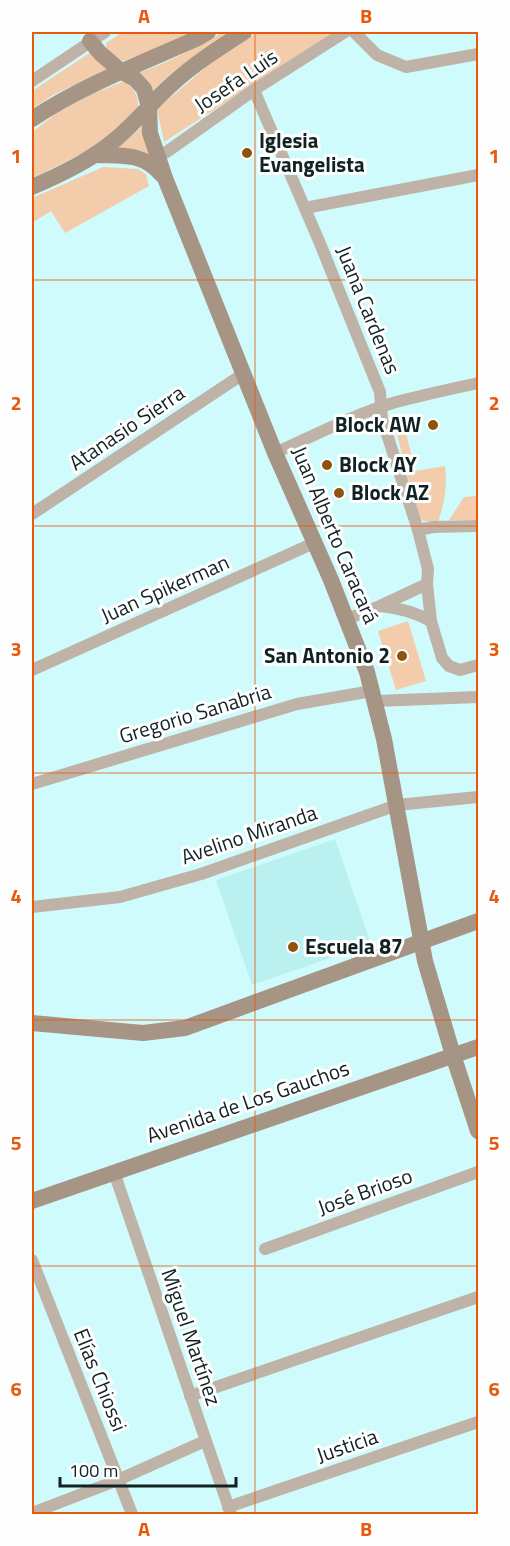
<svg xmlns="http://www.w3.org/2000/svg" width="510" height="1546" viewBox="0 0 510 1546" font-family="'Titillium Web',sans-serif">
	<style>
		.built { fill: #bbf0f1 }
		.green { fill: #f2ccab }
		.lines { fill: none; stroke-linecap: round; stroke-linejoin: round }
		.street { stroke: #bfb3a8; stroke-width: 12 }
		.secondary { stroke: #a69485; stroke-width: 16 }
		.grid { fill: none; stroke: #e8590c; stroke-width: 1.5; stroke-opacity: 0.55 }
		.poi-dot { fill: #8e540f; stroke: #fefefe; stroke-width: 2 }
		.labels { text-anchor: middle; stroke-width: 6; stroke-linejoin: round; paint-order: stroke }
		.street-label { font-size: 21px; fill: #122; stroke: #fefefe }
		.poi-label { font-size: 21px; font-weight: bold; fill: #122; stroke: #fefefe; text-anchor: start }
		.neatline { fill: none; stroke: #e8590c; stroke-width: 2 }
		.grid-label { font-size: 20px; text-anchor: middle; font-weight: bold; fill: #e8590c }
	</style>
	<rect width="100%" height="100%" fill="#d0fbfc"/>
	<!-- built -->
	<path class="built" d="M335,839l36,105 -119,41 -36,-105z"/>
	<!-- green -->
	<g class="green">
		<path d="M123,32h74l-25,11 -49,18 -10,-4 -7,-7v-7z"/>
		<path d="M223,32h11c-28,18 -61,35 -83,61l-13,-20c30,-10 57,-25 85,-41z"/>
		<path d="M257,32h78l-171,110 -7,-33 63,-54z"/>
		<path d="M91,52l17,17 -55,26 -21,14v-18z"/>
		<path d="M122,82h3c9,7 14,14 13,25 -9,9 -18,19 -28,27 -23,19 -51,31 -78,44v-46l25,-19 35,-19z"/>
		<path d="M142,127l8,30 -36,-6z"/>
		<path d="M103,167l35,2 8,5 3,12 -84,47 -14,-22 -19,12v-25z"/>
		<path d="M404,424l11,47 30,-5c2,23 0,34 -7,56l-15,-1 -6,-7 -22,-88z"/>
		<path d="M478,496v24h-29l15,-23z"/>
		<path d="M408,621l18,60 -30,9 -18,-59z"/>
	</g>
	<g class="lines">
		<!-- street -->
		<g class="street">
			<path d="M354,32l23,23 29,12 72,-13"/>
			<path d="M32,81l73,-49"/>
			<path d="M254,90l65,151 61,151 2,27 36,111 10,39 -1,15 4,37 11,37 7,8 11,4 18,-5"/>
			<path d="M151,161l17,-10 86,-61 91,-58"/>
			<path d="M305,208l173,-33"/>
			<path d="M275,453c40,-18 80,-39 121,-51 27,-7 55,-13 82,-19"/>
			<path d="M32,514l211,-140"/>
			<path d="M418,530l15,-3 45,-1"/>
			<path d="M381,606c18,2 34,6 50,15"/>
			<path d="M347,619l33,-13 47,-22"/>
			<path d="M32,670l282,-127"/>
			<path d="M375,701l103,-4"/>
			<path d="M32,784l265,-80 75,-13"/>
			<path d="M32,907l88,-10 81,-23 196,-69 81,-8"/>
			<path d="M114,1172l117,342"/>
			<path d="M265,1249l213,-77"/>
			<path d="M32,1260l100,254"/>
			<path d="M190,1396l288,-99"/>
			<path d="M228,1507l250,-85"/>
			<path d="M33,1514l-1,-1 86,-33 87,-39"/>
		</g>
		<!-- secondary -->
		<g class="secondary">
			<path d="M90,41l10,12 22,19 13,7 9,10 5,18 1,26 15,45 110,275 56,127 36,92 17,67 41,222 28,94 25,76"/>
			<path d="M32,119c51,-34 110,-56 166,-81l10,-6"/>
			<path d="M95,155c28,1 47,-3 67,20"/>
			<path d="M32,187c30,-13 59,-27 84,-48 20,-17 37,-38 56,-55 22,-20 47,-36 72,-52"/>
			<path d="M32,1023l111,10 42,-5 293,-107"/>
			<path d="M32,1201l446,-154"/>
		</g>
	</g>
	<!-- grid -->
	<path class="grid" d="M255,32v1482M32,280h446M32,526h446M32,773h446M32,1020h446M32,1266h446"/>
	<!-- markers -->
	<g class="poi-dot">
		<circle cx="247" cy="153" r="6"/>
		<circle cx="433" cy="425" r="6"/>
		<circle cx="327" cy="465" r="6"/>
		<circle cx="339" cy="493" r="6"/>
		<circle cx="402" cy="656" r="6"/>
		<circle cx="293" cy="947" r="6"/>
	</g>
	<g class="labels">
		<!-- street labels -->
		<g class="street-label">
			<text transform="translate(236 81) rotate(-34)" y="7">Josefa Luis</text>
			<text transform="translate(368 310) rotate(68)" y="7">Juana Cardenas</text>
			<text transform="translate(127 428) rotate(-34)" y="7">Atanasio Sierra</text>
			<text transform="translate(335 535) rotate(67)" y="7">Juan Alberto Caracará</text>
			<text transform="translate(165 589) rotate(-24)" y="7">Juan Spikerman</text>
			<text transform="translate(195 714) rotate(-17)" y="7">Gregorio Sanabria</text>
			<text transform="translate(249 835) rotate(-19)" y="7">Avelino Miranda</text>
			<text transform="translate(248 1102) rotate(-19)" y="7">Avenida de Los Gauchos</text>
			<text transform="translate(365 1192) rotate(-20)" y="7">José Brioso</text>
			<text transform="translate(191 1337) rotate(71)" y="7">Miguel Martínez</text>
			<text transform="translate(100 1380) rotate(68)" y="7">Elías Chiossi</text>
			<text transform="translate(347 1446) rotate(-19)" y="7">Justicia</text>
		</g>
		<!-- poi labels -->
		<g class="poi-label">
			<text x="259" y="148">Iglesia<tspan x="259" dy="24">Evangelista</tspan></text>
			<text x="421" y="432" text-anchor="end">Block AW</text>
			<text x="339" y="472">Block AY</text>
			<text x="351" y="500">Block AZ</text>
			<text x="390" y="663" text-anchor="end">San Antonio 2</text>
			<text x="305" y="954">Escuela 87</text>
		</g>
	</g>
	<!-- border -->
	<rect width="510" height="1546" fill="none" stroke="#fefefe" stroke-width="66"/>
	<!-- scale -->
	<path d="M60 1477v9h176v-9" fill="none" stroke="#112222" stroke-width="3"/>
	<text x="69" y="1477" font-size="18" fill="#112222" stroke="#fefefe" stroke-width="4.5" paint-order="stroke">100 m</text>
	<rect x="33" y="33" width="444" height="1480" class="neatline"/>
	<g class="grid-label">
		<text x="144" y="23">A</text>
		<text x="366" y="23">B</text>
		<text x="16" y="163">1</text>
		<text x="494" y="163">1</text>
		<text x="16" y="410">2</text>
		<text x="494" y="410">2</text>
		<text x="16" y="656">3</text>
		<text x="494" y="656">3</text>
		<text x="16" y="903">4</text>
		<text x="494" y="903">4</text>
		<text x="16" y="1150">5</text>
		<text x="494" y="1150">5</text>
		<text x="16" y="1396">6</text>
		<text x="494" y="1396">6</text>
		<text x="144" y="1536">A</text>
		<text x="366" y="1536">B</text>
	</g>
</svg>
